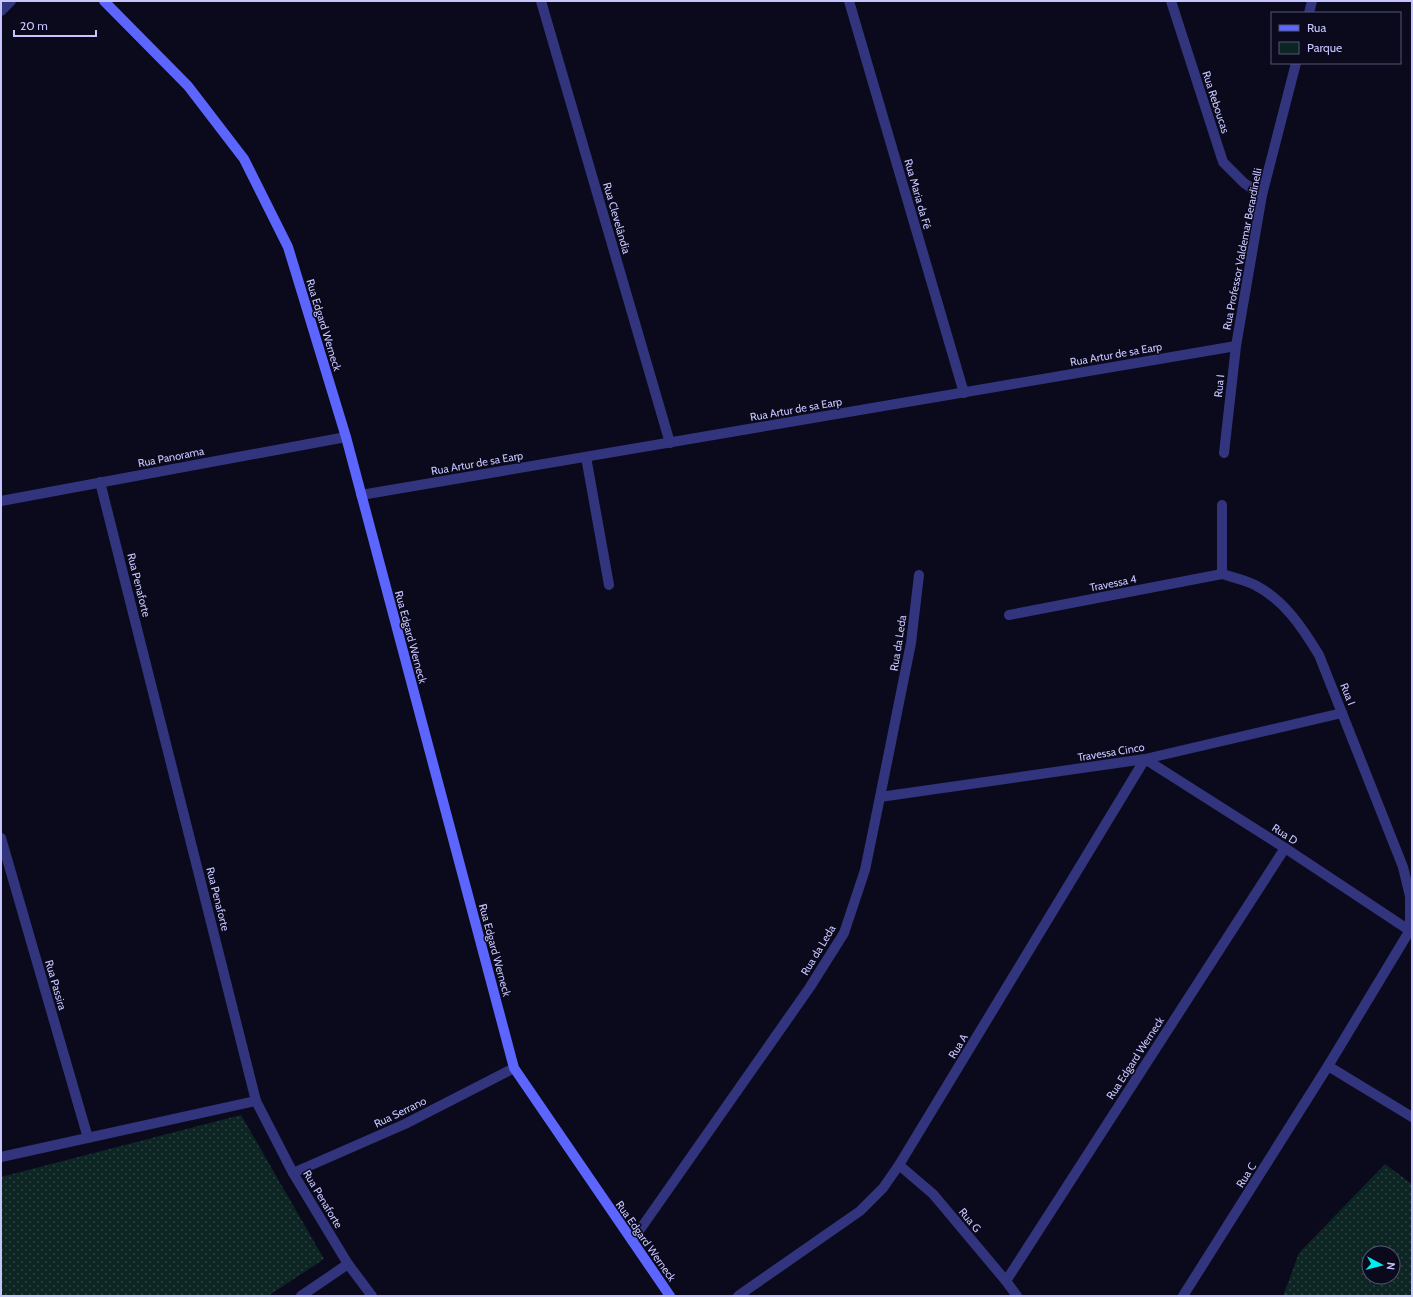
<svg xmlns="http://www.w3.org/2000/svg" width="1413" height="1297" viewBox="0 0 1413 1297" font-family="Cabin,sans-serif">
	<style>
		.green { fill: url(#green-dots); fill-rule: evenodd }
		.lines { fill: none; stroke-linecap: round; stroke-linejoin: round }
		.lane { stroke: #32357e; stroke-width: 10 }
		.street { stroke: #32357e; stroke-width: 10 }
		.secondary { stroke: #5c66ff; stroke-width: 10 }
		.labels { text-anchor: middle; stroke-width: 3; stroke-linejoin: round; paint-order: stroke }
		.street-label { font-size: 11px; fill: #c6c5ff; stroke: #0b0a1c }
	</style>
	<defs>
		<pattern id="green-dots" width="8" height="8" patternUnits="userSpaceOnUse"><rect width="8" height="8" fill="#0d2623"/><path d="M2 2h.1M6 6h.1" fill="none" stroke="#2f4444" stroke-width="1.8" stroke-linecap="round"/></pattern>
	</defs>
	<rect width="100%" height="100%" fill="#0b0a1c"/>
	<!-- green -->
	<g class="green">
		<path d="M241,1115l83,144 -56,37h-267v-119z"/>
		<path d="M1385,1164l27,20v112h-129l16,-43zM1369,1253h24v24h-24z"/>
	</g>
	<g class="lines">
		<!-- lane -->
		<path class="lane" d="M1,11l10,-10"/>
		<!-- street -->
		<g class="street">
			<path d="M541,1l129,442"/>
			<path d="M849,1l115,392"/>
			<path d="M1171,1l52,161 21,21 18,12"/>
			<path d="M1309,13l3,-12"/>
			<path d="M1224,453l12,-107 26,-151 34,-132"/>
			<path d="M586,457l23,128"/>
			<path d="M100,482l156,619 37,72 55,91 24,32"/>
			<path d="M361,495l875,-149"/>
			<path d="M1,501l345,-64"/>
			<path d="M1222,505v69c10,3 23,6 33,11 29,15 47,42 64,70l84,212 7,29v34"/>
			<path d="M1009,615l213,-41"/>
			<path d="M880,797l265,-38 197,-46"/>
			<path d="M1,838l87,300"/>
			<path d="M1328,1066l84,51"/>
			<path d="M1,1157l255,-56"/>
			<path d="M899,1165l34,29 73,87 11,15"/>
			<path d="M293,1173l112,-49 109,-56"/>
			<path d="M632,1241l178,-254 34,-54 21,-63 15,-73 31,-154 8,-68"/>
			<path d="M1006,1281l279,-433"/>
			<path d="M301,1296l47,-32"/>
			<path d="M738,1296l122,-85 23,-23 16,-23 246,-406 140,89 127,84"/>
			<path d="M1183,1296l145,-230 82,-136"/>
		</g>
		<!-- secondary -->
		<path class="secondary" d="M104,1l84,85 56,73 44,88 58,190 168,631 156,228"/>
	</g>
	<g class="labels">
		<!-- street labels -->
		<g class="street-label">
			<text transform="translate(1216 102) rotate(72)" y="4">Rua Reboucas</text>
			<text transform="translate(918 194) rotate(74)" y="4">Rua Maria da Fé</text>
			<text transform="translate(617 218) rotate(74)" y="4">Rua Clevelândia</text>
			<text transform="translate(1242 249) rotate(-79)" y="4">Rua Professor Valdemar Berardinelli</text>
			<text transform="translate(324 325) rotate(73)" y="4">Rua Edgard Werneck</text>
			<text transform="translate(1116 354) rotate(-10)" y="4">Rua Artur de sa Earp</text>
			<text transform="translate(1219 386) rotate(-84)" y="4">Rua I</text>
			<text transform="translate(796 409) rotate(-10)" y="4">Rua Artur de sa Earp</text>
			<text transform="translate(171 457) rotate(-11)" y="4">Rua Panorama</text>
			<text transform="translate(477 463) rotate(-10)" y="4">Rua Artur de sa Earp</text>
			<text transform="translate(1113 583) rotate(-11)" y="4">Travessa 4</text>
			<text transform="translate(139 585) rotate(76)" y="4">Rua Penaforte</text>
			<text transform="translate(411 637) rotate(75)" y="4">Rua Edgard Werneck</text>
			<text transform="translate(898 643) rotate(-81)" y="4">Rua da Leda</text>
			<text transform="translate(1348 694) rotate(68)" y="4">Rua I</text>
			<text transform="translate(1111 752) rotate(-9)" y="4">Travessa Cinco</text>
			<text transform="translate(1285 834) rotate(33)" y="4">Rua D</text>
			<text transform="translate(218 899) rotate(76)" y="4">Rua Penaforte</text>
			<text transform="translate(495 950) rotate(75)" y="4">Rua Edgard Werneck</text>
			<text transform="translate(818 950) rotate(-59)" y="4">Rua da Leda</text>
			<text transform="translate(56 985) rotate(74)" y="4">Rua Passira</text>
			<text transform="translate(958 1046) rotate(-59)" y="4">Rua A</text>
			<text transform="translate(1135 1058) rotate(-57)" y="4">Rua Edgard Werneck</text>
			<text transform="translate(400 1112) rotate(-26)" y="4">Rua Serrano</text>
			<text transform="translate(1246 1175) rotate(-58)" y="4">Rua C</text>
			<text transform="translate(323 1199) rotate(59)" y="4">Rua Penaforte</text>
			<text transform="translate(970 1220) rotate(50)" y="4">Rua G</text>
			<text transform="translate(646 1241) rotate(55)" y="4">Rua Edgard Werneck</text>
		</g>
	</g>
	<!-- border -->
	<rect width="1413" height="1297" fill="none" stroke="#c6c5ff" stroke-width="4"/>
	<!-- legend -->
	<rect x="1271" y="12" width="130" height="52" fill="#0b0a1c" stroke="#565577"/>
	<rect x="1279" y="25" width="20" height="6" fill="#5c66ff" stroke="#565577"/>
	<text x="1307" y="32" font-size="12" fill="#c6c5ff">Rua</text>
	<rect x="1279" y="42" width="20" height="12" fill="#0d2623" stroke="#565577"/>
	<text x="1307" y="52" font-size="12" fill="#c6c5ff">Parque</text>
	<!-- north arrow -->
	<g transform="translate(1381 1265) rotate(97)"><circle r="19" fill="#0b0a1c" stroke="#565577"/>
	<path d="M0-3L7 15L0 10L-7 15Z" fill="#00edf0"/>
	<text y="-6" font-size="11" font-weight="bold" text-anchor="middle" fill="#c6c5ff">N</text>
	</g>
	<!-- scale -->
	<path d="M14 30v6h82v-6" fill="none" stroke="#c6c5ff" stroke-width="2"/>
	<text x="20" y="30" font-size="12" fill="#c6c5ff" stroke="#0b0a1c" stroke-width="3" paint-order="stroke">20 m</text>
</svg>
